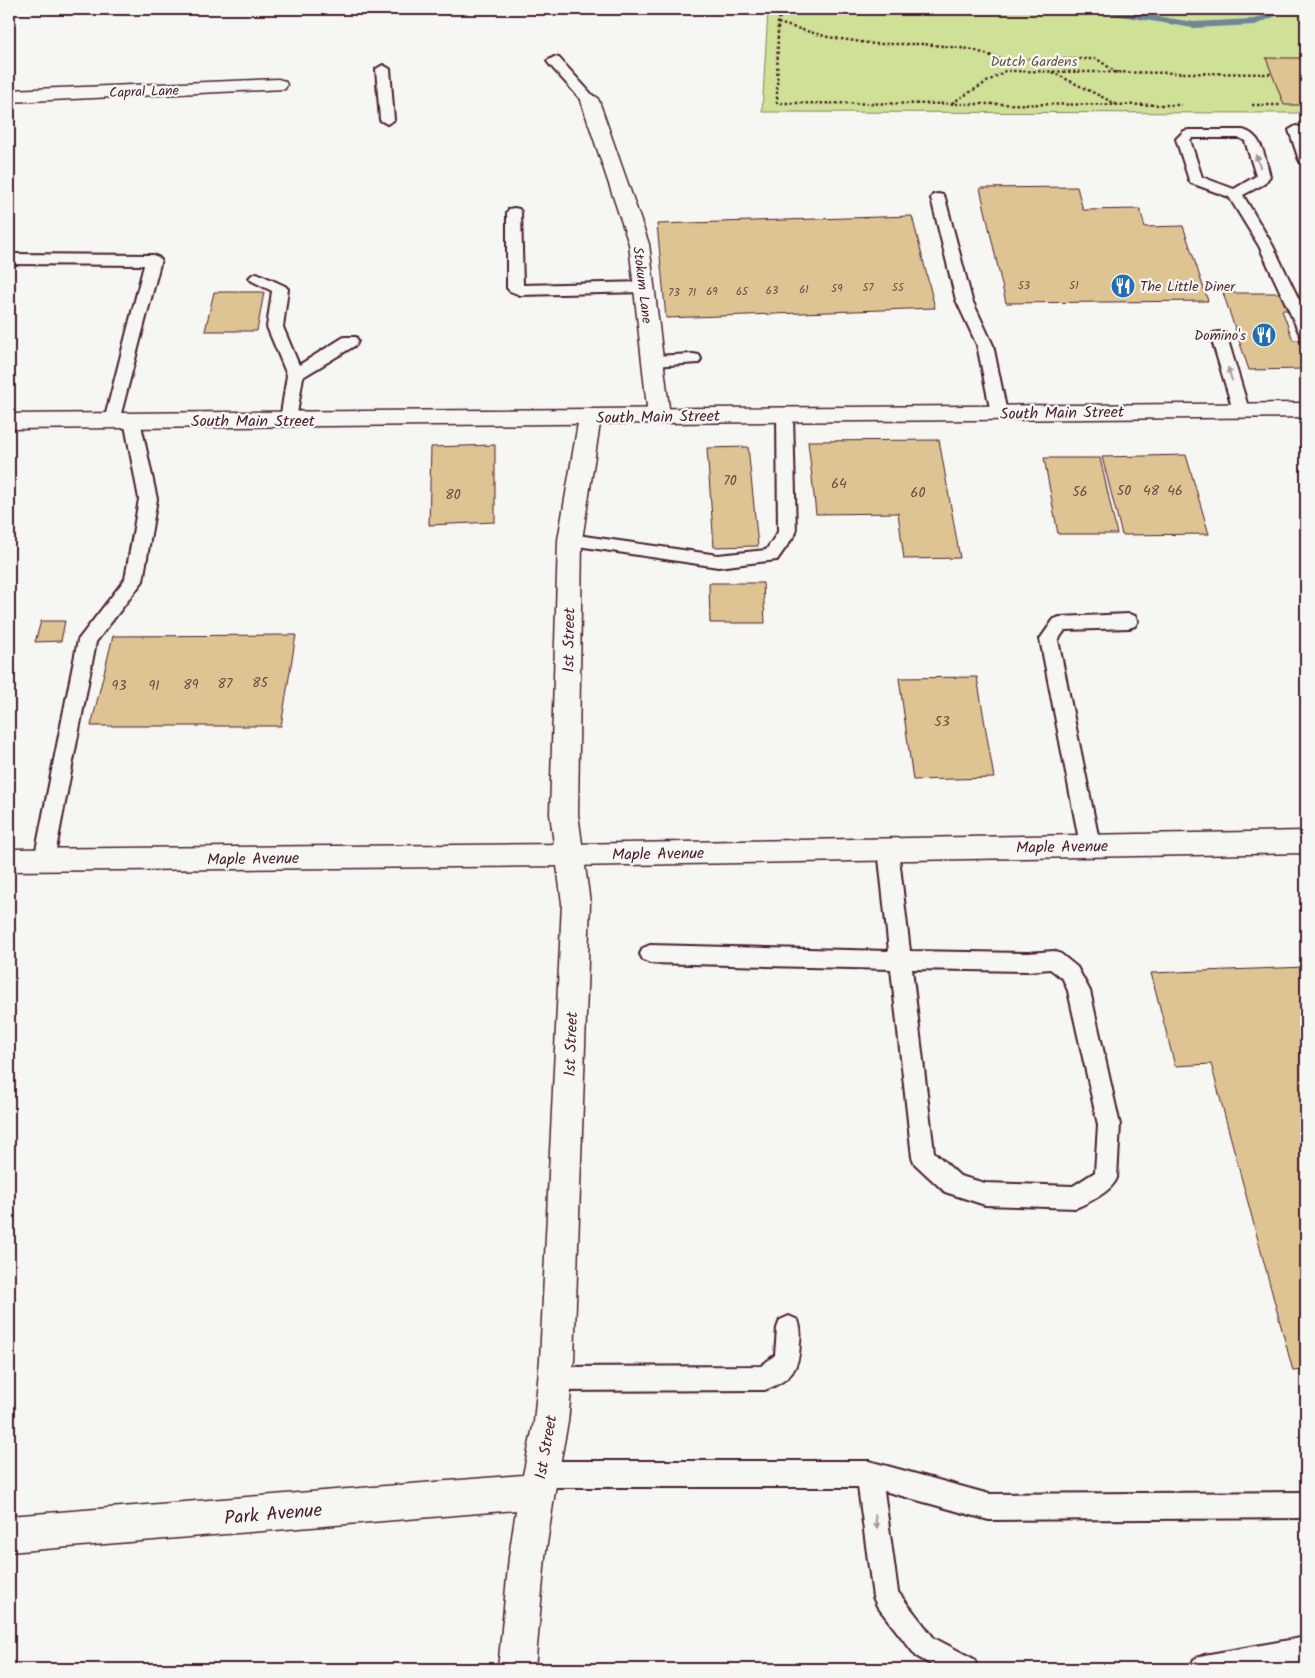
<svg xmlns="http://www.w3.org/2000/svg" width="1315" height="1678" viewBox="0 0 1315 1678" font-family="Kalam,sans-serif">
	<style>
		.green { fill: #cfe196; stroke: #8c8060 }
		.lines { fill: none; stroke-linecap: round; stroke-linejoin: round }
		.stream { fill: #6c879a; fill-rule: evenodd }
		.building { fill: #dec393; stroke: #4a1f2b }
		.lane-casing { stroke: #4a1f2b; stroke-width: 4 }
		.street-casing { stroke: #4a1f2b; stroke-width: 3 }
		.secondary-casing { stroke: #4a1f2b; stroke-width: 3 }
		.path { stroke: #4a1f2b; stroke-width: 2.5; stroke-dasharray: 2.5 2.5; stroke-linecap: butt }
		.lane { fill: #f6f6f2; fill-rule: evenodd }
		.street { fill: #f6f6f2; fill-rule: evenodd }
		.secondary { fill: #f6f6f2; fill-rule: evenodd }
		.oneway { fill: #a99598 }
		.labels { text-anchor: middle; stroke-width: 4.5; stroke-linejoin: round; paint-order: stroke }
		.far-number-label { font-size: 11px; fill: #6f4845 }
		.far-park-label { font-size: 14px; fill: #6b5046; stroke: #f6f6f2 }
		.far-street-label { font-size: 14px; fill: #4a1f2b; stroke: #f6f6f2 }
		.far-poi-label { font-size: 14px; fill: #4a1f2b; stroke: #f6f6f2; text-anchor: start }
		.number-label { font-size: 14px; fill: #6f4845 }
		.street-label { font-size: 16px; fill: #4a1f2b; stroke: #f6f6f2 }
		.near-street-label { font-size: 19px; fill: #4a1f2b; stroke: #f6f6f2 }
	</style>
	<rect width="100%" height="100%" fill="#f6f6f2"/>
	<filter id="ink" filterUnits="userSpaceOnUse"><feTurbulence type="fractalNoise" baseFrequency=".02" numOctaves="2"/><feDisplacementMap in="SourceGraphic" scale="10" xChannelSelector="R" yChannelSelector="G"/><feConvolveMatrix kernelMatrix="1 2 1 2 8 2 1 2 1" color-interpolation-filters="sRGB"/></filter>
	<g filter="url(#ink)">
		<!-- green -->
		<path class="green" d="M757,9h549v104l-544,-1 6,-101z"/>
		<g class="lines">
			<!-- stream -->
			<path class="stream" d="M1093,9h19l81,13 61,-3 27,-10h11l-37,16 -62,3 -96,-16z"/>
		</g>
		<!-- building -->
		<g class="building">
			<path d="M781,9h47v5l-47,-2z"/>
			<path d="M1266,58h40v47h-22z"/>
			<path d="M1077,187l6,23 57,-1 5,18 38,-1 25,75 -202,2 -26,-115z"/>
			<path d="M912,216l23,92 -269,10 -9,-94z"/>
			<path d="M214,292h50l-7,39h-52z"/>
			<path d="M1223,293h62l7,17h-10l11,30h8l5,16v13l-57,1z"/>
			<path d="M939,440l21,118 -56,1 -6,-46 -82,1 -8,-73z"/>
			<path d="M495,445v77l-66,3 2,-78z"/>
			<path d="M748,447l10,99 -44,1 -7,-99z"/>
			<path d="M1186,455l23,79 -87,1 -20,-78z"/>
			<path d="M1044,458h56l17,76h-59z"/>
			<path d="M709,583h54l2,40h-55z"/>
			<path d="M41,621h24l-4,20 -26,1z"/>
			<path d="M296,635l-15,91h-190l22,-90z"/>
			<path d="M977,677l17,101 -81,2 -14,-102z"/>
			<path d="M1306,967v403l-13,1 -82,-307 -36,2 -24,-93z"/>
		</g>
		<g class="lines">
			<defs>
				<g id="lane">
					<path d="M554,57l5,1 36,40 2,3 -2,3h-10l-36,-40 -2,-3z"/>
					<path d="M383,65l7,4 4,51 -7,4 -7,-4 -4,-51z"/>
					<path d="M1296,126l5,1 5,13v24l-5,-1 -2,-3 -10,-30z"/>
					<path d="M1189,130h54c20,5 22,29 27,46l-6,8 -21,11 30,51 33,68v21l-6,-1 -2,-4 -39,-84 -30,-49 -38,-14 -2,-3 -13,-41 8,-8zM1192,138h48l5,3 11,35 -22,13 -32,-12 -12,-37z"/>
					<path d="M938,194l5,1 2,3 27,102 21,45 14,68 -2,4 -6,1 -6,-1 -2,-4 -14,-68 -21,-45 -25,-102 2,-3z"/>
					<path d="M514,208l5,1 2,3 2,73 121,-3 5,2 3,3 -3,3 -5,2 -124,3 -10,-4 -3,-3v-76l2,-3z"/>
					<path d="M9,254l144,1 5,2 3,3 -43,165 -6,1 -6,-1 -2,-4 40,-156 -135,-1z"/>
					<path d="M257,273l28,13 3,3 -5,38 16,38 45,-28h12l2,4 -2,4 -53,32 -7,43 -2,4 -6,1 -6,-1 -2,-4 7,-45 -20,-48 5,-36 -20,-10 -3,-3 3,-3z"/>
					<path d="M1219,332l6,1 2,4 22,73 -2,4 -6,1 -6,-1 -2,-4 -22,-73 2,-4z"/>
					<path d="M693,354l6,1 2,4 -2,4 -46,3 -6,-1 -2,-4 2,-4 6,-1z"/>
					<path d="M785,410l6,1 2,4 3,118 -19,27 -59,7 -154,-23 -3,-4 3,-4 6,-2 148,21 48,-5 12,-18 -1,-117 2,-4z"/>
					<path d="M132,415l6,1 2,4 17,79 -14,82 -47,61 -42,218 -3,6 -7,2 -7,-2 -3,-6 44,-220 47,-61 14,-80 -15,-79 2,-4z"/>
					<path d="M1129,614l6,2 3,5 -3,5 -6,2 -64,2 -7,10 42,205 -3,6 -7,2 -7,-2 -3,-6 -40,-206 14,-20 6,-2z"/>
					<path d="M888,841l7,2 3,6 12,102 118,2 26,-2 7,3 16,13 13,24 30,134 -3,53c-6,14 -27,24 -41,30l-91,-3 -40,-13 -30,-28 -3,-7 -21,-188 -241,-6 -7,-3 -3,-6 3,-6 7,-3 239,6 -11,-102 3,-6zM912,969l116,2 22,-2 13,10 5,12 30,134 -3,47 -22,14 -88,-3 -25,-7 -26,-24z"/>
					<path d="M789,1316l9,4c3,8 3,14 2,23 -1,27 -9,37 -35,47l-210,1 -9,-3 -3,-9 3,-9 9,-3 206,-1 14,-11 2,-27 3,-8z"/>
					<path d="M540,1461h329l120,33 317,-2v26l-317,2 -105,-29 14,101 36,46 40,21 4,10h-40l-22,-13 -39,-50 -4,-9 -15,-110h-318l-9,-4 -4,-9 4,-9z"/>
					<path d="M1306,1637v26l-31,6h-85l4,-10 10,-4z"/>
				</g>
				<g id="street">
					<path d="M278,79l7,2 2,4 -2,4 -276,13v-12z"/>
					<path d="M590,95l7,2 2,4 50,143 21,172 -3,5 -8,3 -8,-3 -3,-5 -19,-172 -48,-143 2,-4z"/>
					<path d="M590,409l8,3 3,5 -19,123 -4,274 12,89 -16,457 -6,62 -13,69 -10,66 -10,112h-37l11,-112 7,-47 -507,42v-36l514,-41 11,-53 6,-62 22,-457 -12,-89 8,-274 21,-123 3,-5z"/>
				</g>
				<g id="secondary">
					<path d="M1306,403v14l-1297,12v-15z"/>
					<path d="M1306,831v22l-737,13 -560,5v-22l560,-5z"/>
				</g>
			</defs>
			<!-- lane casing -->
			<use href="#lane" class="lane-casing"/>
			<!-- street casing -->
			<use href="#street" class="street-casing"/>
			<!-- secondary casing -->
			<use href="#secondary" class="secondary-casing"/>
			<!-- path -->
			<g class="path">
				<path d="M781,12l-3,11 -1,80 404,2"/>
				<path d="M778,23l50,14 46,7h50l46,5 31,10h96l20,14"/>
				<path d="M1052,72l64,32"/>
				<path d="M952,103l53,-32 267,3"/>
				<path d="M1252,105h29"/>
			</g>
			<!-- lane -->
			<use href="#lane" class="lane"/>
			<!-- street -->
			<use href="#street" class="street"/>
			<!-- secondary -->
			<use href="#secondary" class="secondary"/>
		</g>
		<!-- one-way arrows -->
		<defs><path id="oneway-solid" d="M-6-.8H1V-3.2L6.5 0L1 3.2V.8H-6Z" transform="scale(1.25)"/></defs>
		<g class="oneway">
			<use href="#oneway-solid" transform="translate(1258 161) rotate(-108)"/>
			<use href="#oneway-solid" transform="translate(1230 374) rotate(-107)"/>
			<use href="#oneway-solid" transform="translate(876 1522) rotate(82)"/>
		</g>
	</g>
	<!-- icons -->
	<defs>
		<symbol id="restaurant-disc" viewBox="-11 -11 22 22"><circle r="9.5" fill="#1f6fb2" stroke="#f6f6f2"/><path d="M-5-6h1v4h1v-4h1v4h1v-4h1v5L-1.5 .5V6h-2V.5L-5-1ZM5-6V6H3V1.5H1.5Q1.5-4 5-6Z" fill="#fff"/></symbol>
	</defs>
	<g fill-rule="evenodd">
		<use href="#restaurant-disc" x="1109" y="272" width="28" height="28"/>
		<use href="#restaurant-disc" x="1250" y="321" width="28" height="28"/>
	</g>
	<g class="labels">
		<!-- far-number labels -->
		<g class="far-number-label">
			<text x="1024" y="289">53</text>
			<text x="1074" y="289">51</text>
			<text x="868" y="291">57</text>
			<text x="898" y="291">55</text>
			<text x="837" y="292">59</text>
			<text x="804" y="293">61</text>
			<text x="772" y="294">63</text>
			<text x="712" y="295">69</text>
			<text x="742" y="295">65</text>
			<text x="674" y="296">73</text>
			<text x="692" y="296">71</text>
		</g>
		<!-- far-park labels -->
		<g class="far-park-label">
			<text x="1034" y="66">Dutch Gardens</text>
		</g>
		<!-- far-street labels -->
		<g class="far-street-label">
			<text transform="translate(144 91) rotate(-2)" y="5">Capral Lane</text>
			<text transform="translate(643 285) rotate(83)" y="5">Stokum Lane</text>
		</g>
		<!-- far-poi labels -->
		<g class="far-poi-label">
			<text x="1140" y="291">The Little Diner</text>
			<text x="1246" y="340" text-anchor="end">Domino's</text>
		</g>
		<!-- number labels -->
		<g class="number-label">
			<text x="730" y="485">70</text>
			<text x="839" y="488">64</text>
			<text x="1124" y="495">50</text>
			<text x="1151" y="495">48</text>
			<text x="1175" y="495">46</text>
			<text x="1080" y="496">56</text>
			<text x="918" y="497">60</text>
			<text x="453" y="499">80</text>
			<text x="260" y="687">85</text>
			<text x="225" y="688">87</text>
			<text x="191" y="689">89</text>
			<text x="119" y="690">93</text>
			<text x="154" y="690">91</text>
			<text x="942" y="726">53</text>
		</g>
		<!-- street labels -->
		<g class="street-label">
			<text transform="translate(1062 412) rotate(-1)" y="6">South Main Street</text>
			<text transform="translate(658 416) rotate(-1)" y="6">South Main Street</text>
			<text x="253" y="426">South Main Street</text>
			<text transform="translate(568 640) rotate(-89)" y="6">1st Street</text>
			<text transform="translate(1062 846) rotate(-1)" y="6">Maple Avenue</text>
			<text transform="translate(658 853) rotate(-1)" y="6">Maple Avenue</text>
			<text transform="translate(253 858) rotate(-1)" y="6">Maple Avenue</text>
			<text transform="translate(570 1044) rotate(-88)" y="6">1st Street</text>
			<text transform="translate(545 1447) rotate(-80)" y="6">1st Street</text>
		</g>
		<!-- near-street labels -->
		<g class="near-street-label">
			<text transform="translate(273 1513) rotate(-5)" y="7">Park Avenue</text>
		</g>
	</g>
	<!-- margin -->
	<rect width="1315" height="1678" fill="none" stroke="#f6f6f2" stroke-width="30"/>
	<rect x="15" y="15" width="1285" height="1648" fill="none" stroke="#4a1f2b" stroke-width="2" filter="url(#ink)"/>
</svg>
